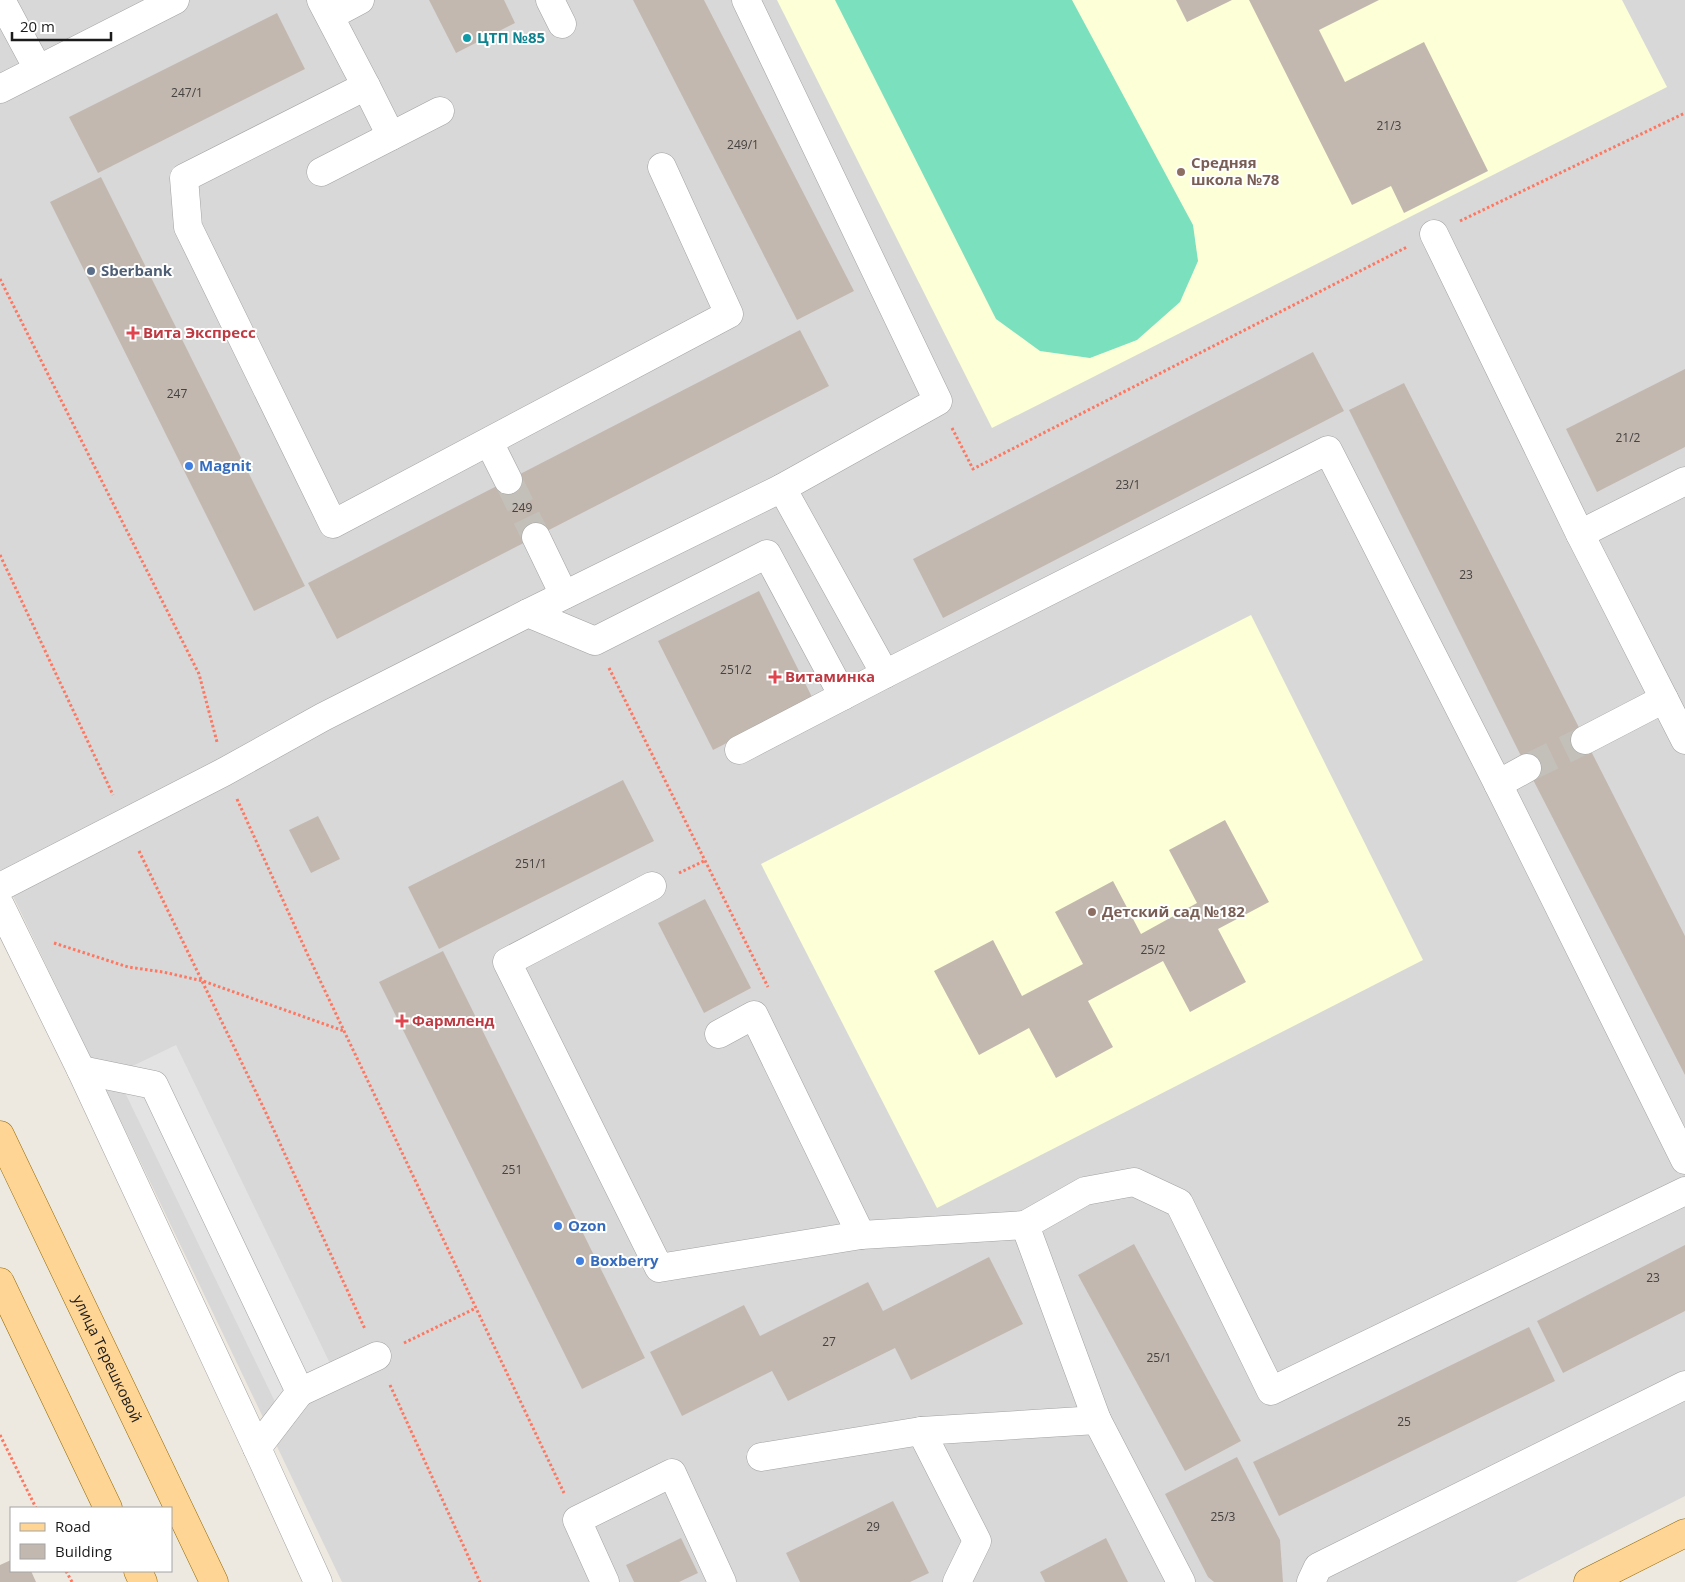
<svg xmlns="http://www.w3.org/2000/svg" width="1685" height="1582" viewBox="0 0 1685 1582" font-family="'Open Sans',sans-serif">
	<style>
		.residential { fill: #d9d8d8 }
		.education { fill: #fdffd7 }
		.pitch { fill: #7be0bd }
		.parking { fill: #e3e3e3 }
		.building { fill: #c2b8b0 }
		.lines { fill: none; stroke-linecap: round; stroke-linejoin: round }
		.minor-tunnel { stroke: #c3c0b9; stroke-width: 28; stroke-dasharray: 28 14; stroke-linecap: butt }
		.minor-casing { stroke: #a2a2a2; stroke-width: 29 }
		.major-casing { stroke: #926800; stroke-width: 29 }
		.path { stroke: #fd7761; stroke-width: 3; stroke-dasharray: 2.5 2.5; stroke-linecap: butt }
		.minor { stroke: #fff; stroke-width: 28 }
		.major { stroke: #fed594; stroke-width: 28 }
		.culture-dot { fill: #0f9aa8; stroke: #fff; stroke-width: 2 }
		.education-dot { fill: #8d6e63; stroke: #fff; stroke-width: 2 }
		.service-dot { fill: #5c6f8a; stroke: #fff; stroke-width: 2 }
		.health-dot { fill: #e0444e; stroke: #fff; stroke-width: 2 }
		.shop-dot { fill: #3f7fe0; stroke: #fff; stroke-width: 2 }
		.labels { text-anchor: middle; stroke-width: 4; stroke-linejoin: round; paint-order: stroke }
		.number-label { font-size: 12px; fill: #454240 }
		.culture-label { font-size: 15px; font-weight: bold; fill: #0d838f; stroke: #fff; text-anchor: start }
		.education-label { font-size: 15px; font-weight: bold; fill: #785e54; stroke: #fff; text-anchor: start }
		.service-label { font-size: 15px; font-weight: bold; fill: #4e5e75; stroke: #fff; text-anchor: start }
		.health-label { font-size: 15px; font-weight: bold; fill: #be3a42; stroke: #fff; text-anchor: start }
		.shop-label { font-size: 15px; font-weight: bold; fill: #366cbe; stroke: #fff; text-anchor: start }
		.street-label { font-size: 15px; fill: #1b1b1b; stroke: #fff }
	</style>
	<rect width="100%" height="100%" fill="#ede9e0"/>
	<!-- residential -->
	<path class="residential" d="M0,0h1685v1496l-169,86h-1174l-342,-713z"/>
	<!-- education -->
	<g class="education">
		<path d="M777,0h845l45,87 -675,341z"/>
		<path d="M1251,615l172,345 -486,248 -176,-344z"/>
	</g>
	<!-- pitch -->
	<path class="pitch" d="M835,0h237l121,225 5,36 -18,41 -43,38 -47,18 -50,-7 -44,-32z"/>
	<!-- parking -->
	<path class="parking" d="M176,1045l163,337 -60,28 -163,-336z"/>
	<!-- building -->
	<g class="building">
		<path d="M429,0h75l11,23 -59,30z"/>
		<path d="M633,0h71l150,291 -57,29z"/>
		<path d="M1176,0h56l-45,22z"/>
		<path d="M1249,0h130l-60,30 26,52 79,-40 64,129 -84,42 -13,-27 -39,19z"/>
		<path d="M277,13l28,56 -207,104 -29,-56z"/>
		<path d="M101,177l204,409 -51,25 -204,-409z"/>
		<path d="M800,330l29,56 -492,253 -29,-56z"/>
		<path d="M1313,352l31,59 -401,207 -30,-59z"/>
		<path d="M1685,369v78l-88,45 -31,-63z"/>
		<path d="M1404,383l281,553v139l-158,-307 -178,-358z"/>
		<path d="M759,591l54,108 -100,51 -55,-109z"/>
		<path d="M623,780l31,61 -215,108 -31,-62z"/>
		<path d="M318,816l22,43 -29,14 -22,-43z"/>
		<path d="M1225,820l44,82 -51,27 28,53 -56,30 -27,-51 -75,40 25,46 -57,31 -27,-50 -50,27 -45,-84 59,-31 29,56 61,-32 -28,-52 58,-31 28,53 56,-31 -28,-53z"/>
		<path d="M705,899l46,89 -47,25 -46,-90z"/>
		<path d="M443,951l202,407 -63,31 -203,-407z"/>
		<path d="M1134,1244l107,197 -56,30 -107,-196z"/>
		<path d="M1685,1245v66l-122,62 -26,-52z"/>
		<path d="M989,1257l34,67 -112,56 -16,-32 -107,53 -16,-30 -90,45 -32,-64 94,-47 16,31 108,-54 15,29z"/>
		<path d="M1529,1327l26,54 -276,135 -26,-54z"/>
		<path d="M1237,1457l43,83 3,42h-69l-6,-5 -43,-83z"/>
		<path d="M893,1501l36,72 -19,9h-110l-14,-29z"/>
		<path d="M681,1538l17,35 -19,9h-45l-8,-17z"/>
		<path d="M1106,1538l22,44h-83l-5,-10z"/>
		<path d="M11,1560v11h20l5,11h-36v-17z"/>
	</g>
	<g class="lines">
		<!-- minor-tunnel -->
		<g class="minor-tunnel">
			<path d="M508,480l28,57"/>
			<path d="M1527,768l58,-28"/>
		</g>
		<defs>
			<g id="minor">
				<path d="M1,0l37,69"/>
				<path d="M321,0l45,86 -182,92 4,49 145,297 396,-210 -67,-147"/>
				<path d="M550,0l12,24"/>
				<path d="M330,16l30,-16"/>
				<path d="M366,86l25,50"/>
				<path d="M0,89l175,-89"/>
				<path d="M321,172l119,-61"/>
				<path d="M1434,234l146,300 105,206"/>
				<path d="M489,442l19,38"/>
				<path d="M782,488l103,186"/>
				<path d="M1580,534l105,-53"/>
				<path d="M536,537l28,58"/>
				<path d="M528,613l254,-125 156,-87 -192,-401"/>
				<path d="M1585,740l79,-41"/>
				<path d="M739,750l146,-76 443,-224 170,334 29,-16"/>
				<path d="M1498,784l187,376"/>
				<path d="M652,886l-145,76 152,306 202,-33 164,-10"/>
				<path d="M0,887l224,-115 99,-55 205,-104 67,28 172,-87 76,142"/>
				<path d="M0,905l81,165 176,378 61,134"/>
				<path d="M719,1034l35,-19 107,220"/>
				<path d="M81,1070l73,15 146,307 -43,56"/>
				<path d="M300,1392l77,-36"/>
				<path d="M761,1457l160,-26"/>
				<path d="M605,1582l-28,-62 95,-47 50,109"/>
				<path d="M957,1582l20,-41 -56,-110 176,-11"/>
				<path d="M1181,1582l-84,-162 -72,-195 60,-34 49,-9 45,21 92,188 414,-200"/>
				<path d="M1311,1582l7,-15 367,-182"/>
			</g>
			<g id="major">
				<path id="s1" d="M0,1135l214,447"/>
				<path d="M0,1282l108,226"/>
				<path d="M138,1571l5,11"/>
				<path d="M1588,1582l97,-49"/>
			</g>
		</defs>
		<!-- minor casing -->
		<use href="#minor" class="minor-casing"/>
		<!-- major casing -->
		<use href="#major" class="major-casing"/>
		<!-- path -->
		<g class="path">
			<path d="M1460,221l225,-108"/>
			<path d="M0,279l199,395 18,68"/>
			<path d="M952,428l21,41 434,-222"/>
			<path d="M0,555l113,240"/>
			<path d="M609,668l159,319"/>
			<path d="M237,799l69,152 258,542"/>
			<path d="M139,851l127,262 99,216"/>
			<path d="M679,873l27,-13"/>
			<path d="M54,943l74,24 35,5 40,9 141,50"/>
			<path d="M404,1343l72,-35"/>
			<path d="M390,1385l90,197"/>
			<path d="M0,1435l36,73"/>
			<path d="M66,1571l6,11"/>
		</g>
		<!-- minor -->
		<use href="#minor" class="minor"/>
		<!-- major -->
		<use href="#major" class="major"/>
	</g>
	<!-- markers -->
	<circle class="culture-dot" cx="467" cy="38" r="5"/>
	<g class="education-dot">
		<circle cx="1181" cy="172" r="5"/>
		<circle cx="1092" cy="912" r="5"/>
	</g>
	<circle class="service-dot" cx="91" cy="271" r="5"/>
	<g class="health-dot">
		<path d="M130.5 325.5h5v5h5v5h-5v5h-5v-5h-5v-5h5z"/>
		<path d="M772.5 669.5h5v5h5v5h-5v5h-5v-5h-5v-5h5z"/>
		<path d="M399.5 1013.5h5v5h5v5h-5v5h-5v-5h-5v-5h5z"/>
	</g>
	<g class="shop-dot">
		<circle cx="189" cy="466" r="5"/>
		<circle cx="558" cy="1226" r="5"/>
		<circle cx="580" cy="1261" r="5"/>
	</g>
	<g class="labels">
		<!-- number labels -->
		<g class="number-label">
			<text x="187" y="97">247/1</text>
			<text x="1389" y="130">21/3</text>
			<text x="743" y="149">249/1</text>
			<text x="177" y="398">247</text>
			<text x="1628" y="442">21/2</text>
			<text x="1128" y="489">23/1</text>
			<text x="522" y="512">249</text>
			<text x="1466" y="579">23</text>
			<text x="736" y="674">251/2</text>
			<text x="531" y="868">251/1</text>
			<text x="1153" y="954">25/2</text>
			<text x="512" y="1174">251</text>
			<text x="1653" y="1282">23</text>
			<text x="829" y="1346">27</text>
			<text x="1159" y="1362">25/1</text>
			<text x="1404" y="1426">25</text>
			<text x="1223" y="1521">25/3</text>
			<text x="873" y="1531">29</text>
		</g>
		<!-- culture labels -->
		<g class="culture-label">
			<text x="477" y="43">ЦТП №85</text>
		</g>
		<!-- education labels -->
		<g class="education-label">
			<text x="1191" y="168">Средняя<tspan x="1191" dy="17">школа №78</tspan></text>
			<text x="1102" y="917">Детский сад №182</text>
		</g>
		<!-- service labels -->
		<g class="service-label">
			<text x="101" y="276">Sberbank</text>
		</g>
		<!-- health labels -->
		<g class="health-label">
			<text x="143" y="338">Вита Экспресс</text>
			<text x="785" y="682">Витаминка</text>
			<text x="412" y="1026">Фармленд</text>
		</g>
		<!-- shop labels -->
		<g class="shop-label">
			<text x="199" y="471">Magnit</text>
			<text x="568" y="1231">Ozon</text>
			<text x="590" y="1266">Boxberry</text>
		</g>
		<!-- street labels -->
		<g class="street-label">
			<text dy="5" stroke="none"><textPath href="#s1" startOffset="248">улица Терешковой</textPath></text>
		</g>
	</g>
	<!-- legend -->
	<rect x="10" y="1507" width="162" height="65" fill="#ffffff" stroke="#a4a4a4"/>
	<rect x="20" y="1523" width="25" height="8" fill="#fed594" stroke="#a4a4a4"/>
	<text x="55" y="1532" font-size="15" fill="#1b1b1b">Road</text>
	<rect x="20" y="1544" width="25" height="15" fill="#c2b8b0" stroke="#a4a4a4"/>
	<text x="55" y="1557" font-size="15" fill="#1b1b1b">Building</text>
	<!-- scale -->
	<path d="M12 32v8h99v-8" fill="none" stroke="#1b1b1b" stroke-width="2.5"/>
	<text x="20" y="32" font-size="15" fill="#1b1b1b" stroke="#ffffff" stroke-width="4" paint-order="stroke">20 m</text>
</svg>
